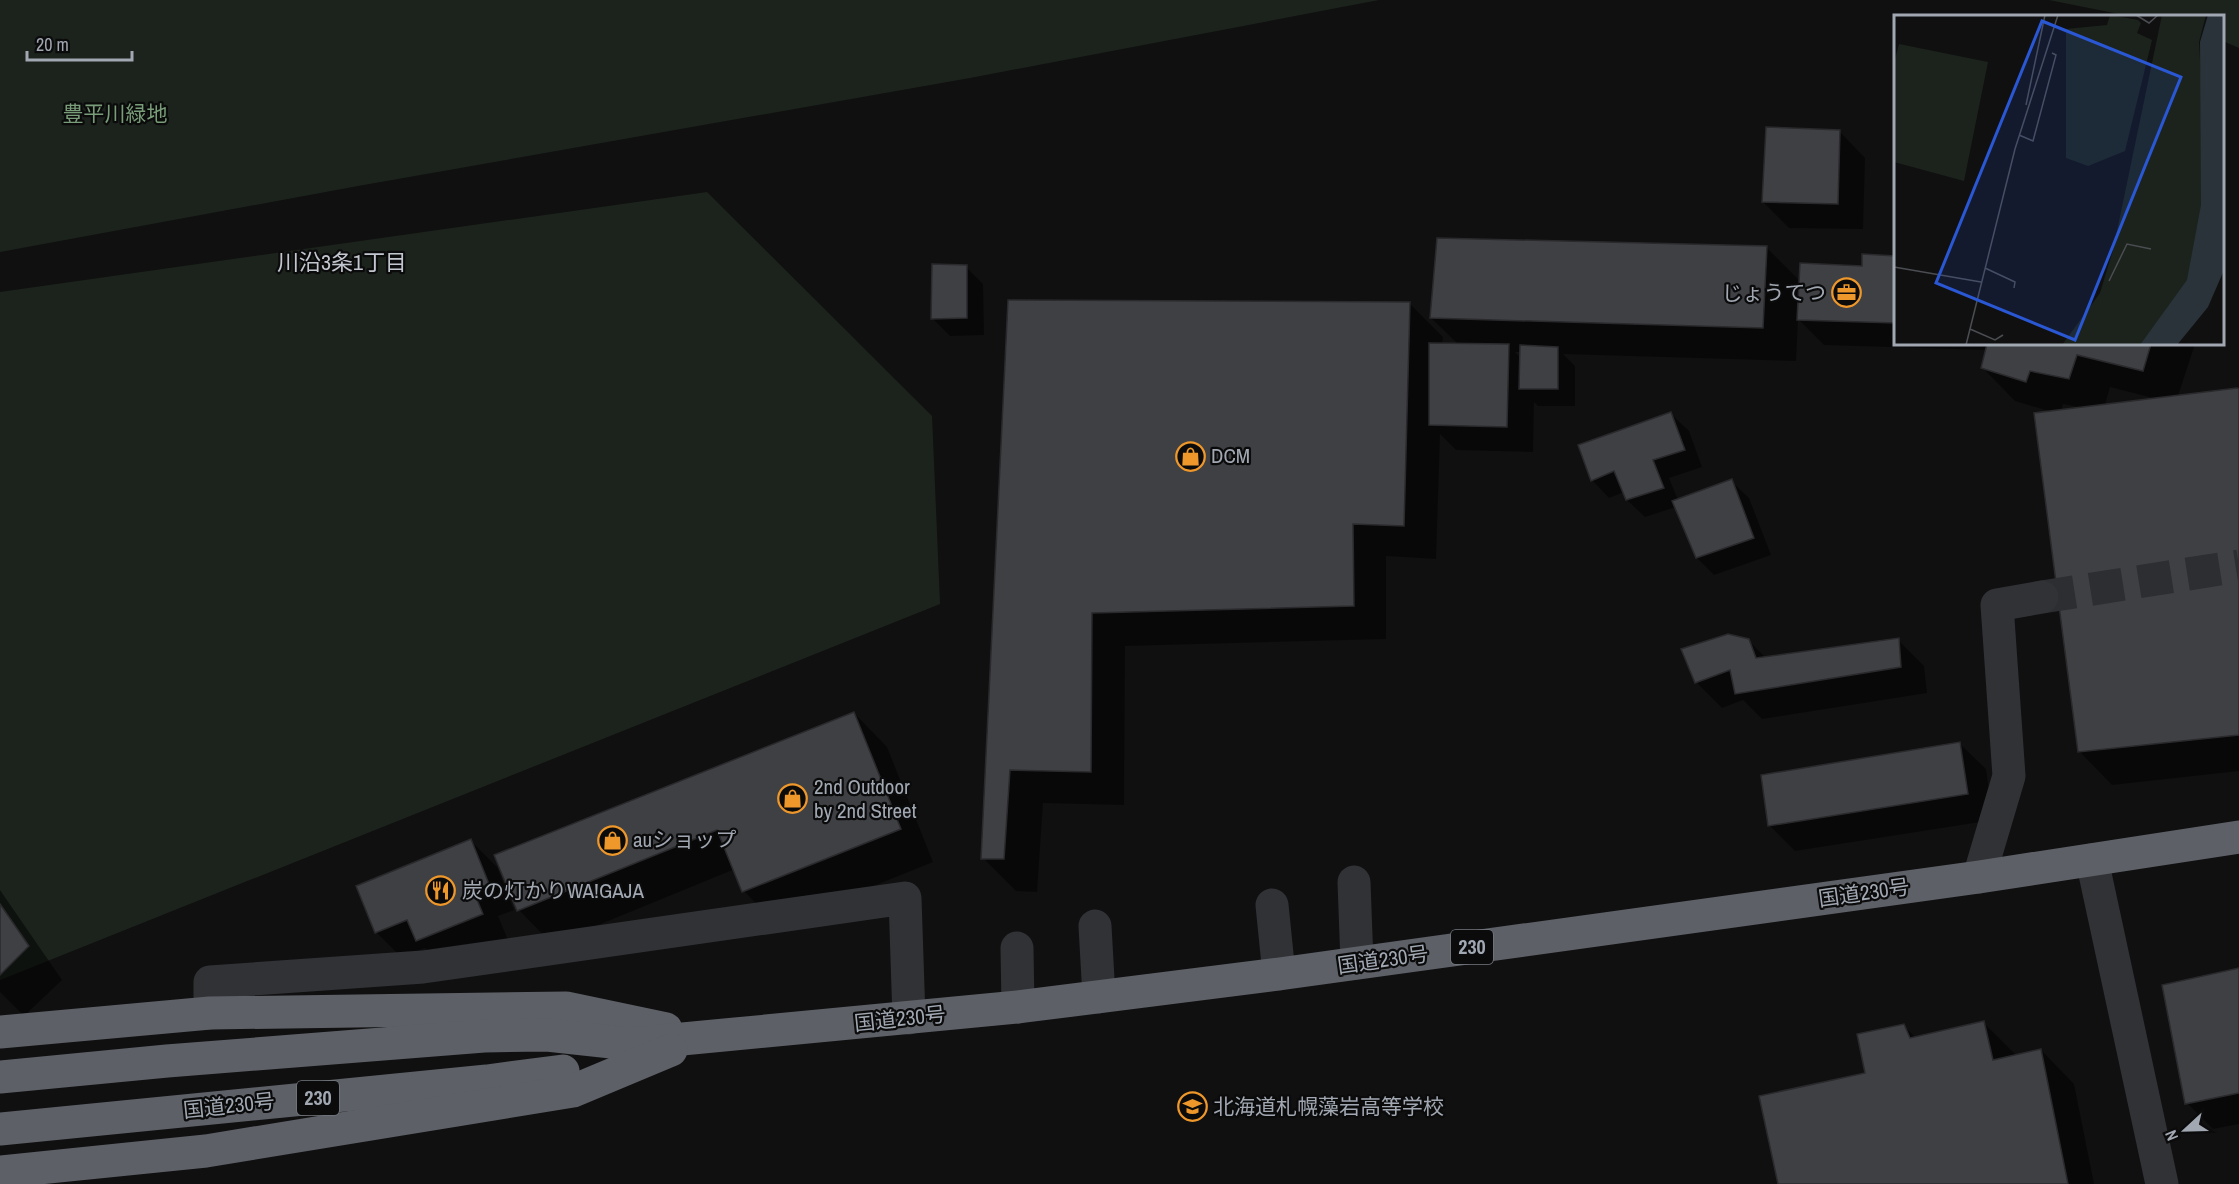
<svg xmlns="http://www.w3.org/2000/svg" width="2239" height="1184" viewBox="0 0 2239 1184" font-family="'Archivo Narrow','Noto Sans JP',sans-serif">
	<style>
		.green { fill: #1c231c }
		.shadow { fill: #0007; fill-rule: evenodd }
		.building { fill: #3f4044; stroke: #2a2a2d; stroke-width: 1.5 }
		.lines { fill: none; stroke-linecap: round; stroke-linejoin: round }
		.minor-tunnel { stroke: #2d2e31; stroke-width: 33; stroke-dasharray: 33 16; stroke-linecap: butt }
		.minor { stroke: #313236; stroke-width: 33 }
		.highway { stroke: #5d6067; stroke-width: 33 }
		.labels { text-anchor: middle; stroke-width: 4.5; stroke-linejoin: round; paint-order: stroke }
		.shield { fill: #0b0b0c; stroke: #747980; stroke-width: 1.5 }
		.shield-label { font-size: 20px; font-weight: bold; fill: #a1a8b2 }
		.park-label { font-size: 21px; fill: #799d78; stroke: #0b0b0c }
		.poi-label { font-size: 21px; fill: #a1a8b2; stroke: #0b0b0c; text-anchor: start }
		.street-label { font-size: 21px; fill: #a1a8b2; stroke: #0b0b0c }
		.neighbourhood-label { font-size: 22px; fill: #c2c6ce; stroke: #0b0b0c }
		.inset-road { fill: none; stroke: #4a4d51; stroke-width: 1.5 }
		.view { fill: #2a57d4; fill-opacity: 0.15; stroke: #2a57d4; stroke-width: 3 }
		.inset-edge { fill: none; stroke: #a1a8b2; stroke-width: 3 }
	</style>
	<rect width="100%" height="100%" fill="#101011"/>
	<!-- green -->
	<g class="green">
		<path d="M0,0h1379l-409,78 -612,108 -358,66z"/>
		<path d="M2049,0h190v48l-16,-7 -1,-25h-93z"/>
		<path d="M707,192l225,224 8,188 -940,376v-688z"/>
	</g>
	<!-- shadow -->
	<g class="shadow">
		<path d="M1840,132l25,26 -2,71 -74,-1 -26,-26z"/>
		<path d="M1766,247l35,35 95,-24v86h299l-17,52 61,-5v380l-127,14 -33,-34 -27,-339 -37,-11 -33,-34 5,-17 -163,-5 -26,-26 -2,42 -233,-7 12,12v40h-37l-4,-4 -1,50 -77,-2 -16,-16 -4,125 -50,-3v83l-261,7 -1,159 -81,-2 -6,89 -21,-1 -33,-33 27,-556 399,1 34,34 -1,8h17l-28,-27zM1515,352h6v6zM2110,387l47,12 -52,6zM2063,404l20,4 -22,3z"/>
		<path d="M966,267l17,17 1,51 -34,1 -18,-18z"/>
		<path d="M1671,414l18,17 13,36 -33,11 9,22 53,-19 18,17 22,57 -57,20 -17,-17 -21,-51 -31,10 -18,-17 -3,-8 -15,6 -17,-18z"/>
		<path d="M1748,640l18,18 132,-18 26,26 3,27 -165,26 -19,-19 -21,8 -26,-26z"/>
		<path d="M854,713l33,34 46,115 -156,63 -33,-34 -9,-22 -183,75 -33,-34z"/>
		<path d="M1960,744l26,25 7,51 -198,31 -26,-26z"/>
		<path d="M471,841l26,26 17,43 -16,6 10,24 -65,26 -18,-18 -23,10 -26,-26z"/>
		<path d="M0,890l62,90 -38,36 -24,-24z"/>
		<path d="M2239,970v154l-26,5 -26,-26z"/>
		<path d="M1984,1023l33,33 24,-6 33,34 20,100h-315l125,-158 12,12z"/>
	</g>
	<!-- building -->
	<g class="building">
		<path d="M1766,127l74,3 -2,74 -76,-2z"/>
		<path d="M1437,238l330,8 -4,82 -333,-10z"/>
		<path d="M1862,254l34,2v67l-99,-3 3,-57 62,3z"/>
		<path d="M932,264l35,1v53l-36,1z"/>
		<path d="M1008,300l402,2 -6,224 -51,-2 1,82 -262,7 -1,159 -81,-2 -6,89h-23z"/>
		<path d="M1429,343l80,1 -2,83 -78,-2z"/>
		<path d="M1987,344h164l-8,27 -66,-16 -8,24 -39,-8 -4,11 -45,-14z"/>
		<path d="M1520,345l38,2v42h-39z"/>
		<path d="M2237,388l2,1v346l-161,17 -44,-339z"/>
		<path d="M1671,412l14,38 -32,10 11,28 -38,12 -12,-29 -23,10 -13,-36z"/>
		<path d="M1732,479l22,59 -58,20 -24,-57z"/>
		<path d="M1728,634l21,5 7,19 143,-20 2,29 -166,27 -5,-24 -35,13 -14,-34z"/>
		<path d="M854,712l47,117 -159,63 -25,-62 -200,81 -23,-56z"/>
		<path d="M1960,742l8,52 -200,32 -7,-51z"/>
		<path d="M471,839l18,45 -16,6 10,24 -67,27 -9,-21 -32,13 -19,-47z"/>
		<path d="M0,904l29,42 -29,29z"/>
		<path d="M2239,968v125l-54,11 -23,-119z"/>
		<path d="M1984,1021l9,39 48,-11 27,135h-290l-19,-88 106,-23 -8,-39 47,-10 6,14z"/>
	</g>
	<g class="lines">
		<!-- minor-tunnel -->
		<path class="minor-tunnel" d="M2042,597l197,-31"/>
		<!-- minor -->
		<g class="minor">
			<path d="M2092,860l70,324"/>
			<path d="M1979,877l30,-101 -12,-171 45,-8"/>
			<path d="M1354,882l3,81"/>
			<path d="M1272,905l7,69"/>
			<path d="M1095,926l4,71"/>
			<path d="M1017,948l1,59"/>
			<path d="M210,1013v-31l213,-15 482,-69 4,120"/>
		</g>
		<!-- highway -->
		<g class="highway">
			<path d="M0,1032l210,-19 356,-5 100,21"/>
			<path d="M0,1077l167,-16 317,-25 63,-1 83,9 388,-37 261,-33 700,-97 260,-40"/>
			<path d="M0,1129l487,-48 76,-10"/>
			<path d="M0,1172l206,-21 367,-60 98,-41"/>
		</g>
	</g>
	<!-- icons -->
	<defs>
		<symbol id="office-ring" viewBox="-11 -11 22 22"><circle r="9.5" fill="#0b0b0c" stroke="#ee972a" stroke-width="1.5"/><path d="M-6-3h4V-5.5h4V-3h4V5H-6ZM-1-4.5V-3h2v-1.5ZM-6 0V1H6V0Z" fill="#ee972a"/></symbol>
		<symbol id="shop-ring" viewBox="-11 -11 22 22"><circle r="9.5" fill="#0b0b0c" stroke="#ee972a" stroke-width="1.5"/><path d="M-5-2.5h2.3a2.7 3.5 0 0 1 5.4 0H5L5.5 6h-11ZM-1.5-2.5h3a1.5 2.3 0 0 0-3 0Z" fill="#ee972a"/></symbol>
		<symbol id="restaurant-ring" viewBox="-11 -11 22 22"><circle r="9.5" fill="#0b0b0c" stroke="#ee972a" stroke-width="1.5"/><path d="M-5-6h1v4h1v-4h1v4h1v-4h1v5L-1.5 .5V6h-2V.5L-5-1ZM5-6V6H3V1.5H1.5Q1.5-4 5-6Z" fill="#ee972a"/></symbol>
		<symbol id="school-ring" viewBox="-11 -11 22 22"><circle r="9.5" fill="#0b0b0c" stroke="#ee972a" stroke-width="1.5"/><path d="M0-5L7-2L0 1L-7-2ZM-4 1L0 2.5L4 1V4Q0 6-4 4Z" fill="#ee972a"/></symbol>
	</defs>
	<g fill-rule="evenodd">
		<use href="#office-ring" x="1830" y="276" width="33" height="33"/>
		<use href="#shop-ring" x="1174" y="440" width="33" height="33"/>
		<use href="#shop-ring" x="776" y="782" width="33" height="33"/>
		<use href="#shop-ring" x="596" y="824" width="33" height="33"/>
		<use href="#restaurant-ring" x="424" y="874" width="33" height="33"/>
		<use href="#school-ring" x="1176" y="1090" width="33" height="33"/>
	</g>
	<g class="labels">
		<!-- shield labels -->
		<g class="shield">
			<rect x="1451" y="930" width="42" height="34" rx="4.5"/>
			<rect x="297" y="1081" width="42" height="34" rx="4.5"/>
		</g>
		<g class="shield-label">
			<text x="1472" y="954">230</text>
			<text x="318" y="1105">230</text>
		</g>
		<!-- park labels -->
		<g class="park-label">
			<text x="115" y="121">豊平川緑地</text>
		</g>
		<!-- poi labels -->
		<g class="poi-label">
			<text x="1826" y="300" text-anchor="end">じょうてつ</text>
			<text x="1211" y="463">DCM</text>
			<text x="814" y="794">2nd Outdoor<tspan x="814" dy="24">by 2nd Street</tspan></text>
			<text x="633" y="847">auショップ</text>
			<text x="462" y="898">炭の灯かりWA!GAJA</text>
			<text x="1213" y="1114">北海道札幌藻岩高等学校</text>
		</g>
		<!-- street labels -->
		<g class="street-label">
			<text transform="translate(1864 893) rotate(-8)" y="7">国道230号</text>
			<text transform="translate(1383 960) rotate(-8)" y="7">国道230号</text>
			<text transform="translate(900 1019) rotate(-6)" y="7">国道230号</text>
			<text transform="translate(229 1106) rotate(-6)" y="7">国道230号</text>
		</g>
		<!-- neighbourhood labels -->
		<g class="neighbourhood-label">
			<text x="342" y="270">川沿3条1丁目</text>
		</g>
	</g>
	<!-- overview -->
	<g transform="translate(1894 15)">
		<rect width="330" height="330" fill="#101011"/>
		<path d="M216,0l28,5 3,3 -4,10 15,7 -27,111 -37,15 -22,-8v-129l41,-4zM268,0h44l-7,27 3,55 10,47 -16,129 -50,72h-84l38,-52 13,-43zM5,29l89,18 -24,119 -70,-19v-99z" fill="#1c231c"/>
		<path d="M314,0h16v255l-16,37 -31,38h-37l47,-65 14,-75 -1,-163z" fill="#293339"/>
		<path class="inset-road" d="M242,0l13,8 9,-8M132,90l19,-90M125,120l14,6 23,-86 -4,-2M0,252l87,15M91,253l30,14 -1,6M215,266l18,-37 24,5M76,314l25,11 8,-5M72,330l49,-196 43,-134"/>
		<path class="view" d="M148,6l139,56 -106,263 -139,-57z"/>
		<rect width="330" height="330" class="inset-edge"/>
	</g>
	<!-- north arrow -->
	<g transform="translate(2185 1130) rotate(248)" stroke="#0b0b0c" stroke-width="4.5" paint-order="stroke">
	<path d="M0-4.5L10 22L0 15L-10 22Z" fill="#a1a8b2"/>
	<text y="-9" font-size="16" font-weight="bold" text-anchor="middle" fill="#a1a8b2">N</text>
	</g>
	<!-- scale -->
	<path d="M27 51v9h105v-9" fill="none" stroke="#a1a8b2" stroke-width="3"/>
	<text x="36" y="51" font-size="18" fill="#a1a8b2" stroke="#0b0b0c" stroke-width="4.5" paint-order="stroke">20 m</text>
</svg>
